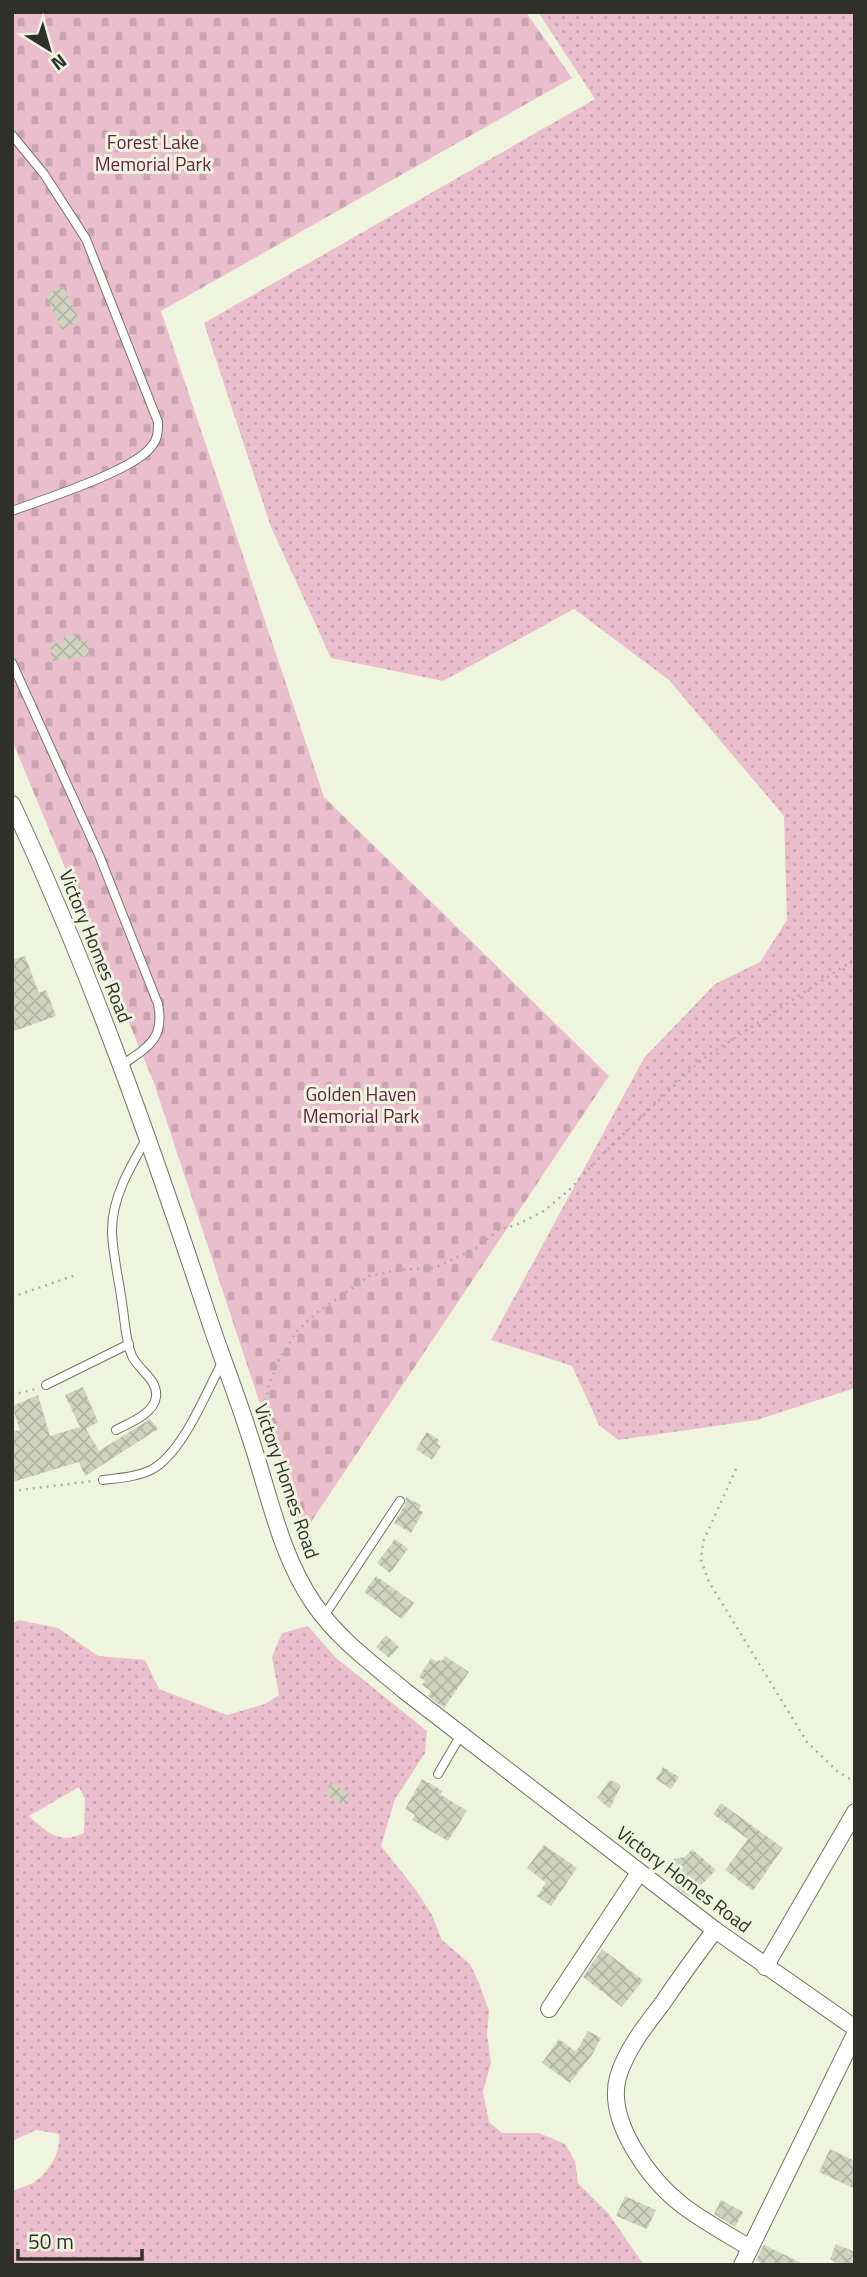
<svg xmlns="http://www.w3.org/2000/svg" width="867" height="2277" viewBox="0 0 867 2277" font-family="'Titillium Web',sans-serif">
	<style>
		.grass { fill: url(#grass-dots); fill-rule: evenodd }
		.cemetery { fill: url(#cemetery-stones) }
		.building { fill: url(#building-cross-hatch) }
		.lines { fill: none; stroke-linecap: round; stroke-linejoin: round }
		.lane-casing { stroke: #717563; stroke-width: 10 }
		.street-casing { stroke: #717563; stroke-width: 18 }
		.path { stroke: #acb0a0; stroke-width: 2.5; stroke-dasharray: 2 5; stroke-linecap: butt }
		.lane { stroke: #fff; stroke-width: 8 }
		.street { stroke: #fff; stroke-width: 16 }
		.labels { text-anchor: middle; stroke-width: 6; stroke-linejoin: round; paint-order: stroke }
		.park-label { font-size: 19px; fill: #672443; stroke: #eff4df }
		.street-label { font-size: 19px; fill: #2f3029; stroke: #eff4df }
	</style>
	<defs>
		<pattern id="grass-dots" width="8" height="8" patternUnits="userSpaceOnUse" patternTransform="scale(1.75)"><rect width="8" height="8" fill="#ebbece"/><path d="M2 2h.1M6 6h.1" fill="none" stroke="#caa4b1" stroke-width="1.8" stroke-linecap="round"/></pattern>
		<pattern id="cemetery-stones" width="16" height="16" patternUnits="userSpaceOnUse" patternTransform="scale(1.75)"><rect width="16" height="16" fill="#ebbece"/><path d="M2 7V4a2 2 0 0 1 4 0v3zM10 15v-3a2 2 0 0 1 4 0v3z" fill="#caa4b1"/></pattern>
		<pattern id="building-cross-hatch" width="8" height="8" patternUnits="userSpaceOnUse" patternTransform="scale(1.75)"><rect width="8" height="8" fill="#cfd3bf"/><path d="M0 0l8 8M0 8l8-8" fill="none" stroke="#b2b5a4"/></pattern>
	</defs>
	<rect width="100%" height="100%" fill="#eff4df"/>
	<!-- grass -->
	<g class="grass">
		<path d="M538,12h317v1376l-98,32 -139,20 -19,-15 -27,-59 -81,-26 153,-282 71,-74 45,-22 27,-42 -3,-104 -115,-136 -95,-71 -131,72 -112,-23 -60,-131 -67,-204 391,-224z"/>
		<path d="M18,1620l40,8 40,28 47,4 14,29 68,26 38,-11 14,-9 -7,-38 10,-24 26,-7 27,31 92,74 -2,22 -30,46 -14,47 35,44 16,25 10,25 28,24 9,19 10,28 -2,23 4,29 -8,29 6,30 13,11h37l26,11 10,17 3,22 30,30 36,52h-632v-74c7,-3 16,-5 22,-9 16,-10 27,-31 25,-48l-23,-4 -24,11v-517zM79,1787l6,12 -1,34c-25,12 -37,-1 -55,-17z"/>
	</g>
	<!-- cemetery -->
	<path class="cemetery" d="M12,12h514l46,66 -411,233 163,486 285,279 -306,458 -149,-451 -142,-343z"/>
	<!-- building -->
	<g class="building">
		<path d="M63,286l17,35 -18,9 -17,-35z"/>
		<path d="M77,634l1,7 9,-1 2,16 -37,5 -2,-17 14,-2v-6z"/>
		<path d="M25,956l14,37 7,-3 10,26 -44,16v-72z"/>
		<path d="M83,1387l15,35 -12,7 13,22 51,-32 8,10 -73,47 -6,-14 -67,20v-50l8,-2 -8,-24 26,-11 12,41 30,-9 -15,-32z"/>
		<path d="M427,1432l12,8 -2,4 4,2 -9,14 -16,-11z"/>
		<path d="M406,1497l15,8 -2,5 4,2 -12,21 -17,-10 11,-18z"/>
		<path d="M395,1539l13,10 -18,24 -13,-10z"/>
		<path d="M376,1576l38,27 -12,16 -38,-27z"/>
		<path d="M386,1635l13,12 -10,11 -13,-11z"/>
		<path d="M445,1656l24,16 -25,36 -16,-12 3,-5 -9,-6 3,-4 -6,-4 12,-19 6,4 2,-2 3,1z"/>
		<path d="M663,1767l16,10 -8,12 -15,-10z"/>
		<path d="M422,1779l21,12 -3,3 27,17 -19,30 -36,-21 3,-5 -10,-6z"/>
		<path d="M610,1780l11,5 -11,24 -13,-11z"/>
		<path d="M331,1782l19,13 -7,10 -19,-12z"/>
		<path d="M721,1803l62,45 -30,43 -28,-21 23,-31 -35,-25z"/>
		<path d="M544,1845l33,23 -26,38 -14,-10 9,-13 -19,-15z"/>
		<path d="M692,1849l24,21 -27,27 -13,-10 -3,-28 12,-2z"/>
		<path d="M602,1949l41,31 -21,27 -39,-30z"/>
		<path d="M588,2031l13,7 -9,17 -22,28 -28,-20 17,-24 17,13z"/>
		<path d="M830,2149l25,12v28l-36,-17z"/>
		<path d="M625,2196l31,14 -9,19 -31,-13z"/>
		<path d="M721,2200l22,12 -8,15 -21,-13z"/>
		<path d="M836,2244l19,8v13h-21l1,-3 -5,-3z"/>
		<path d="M764,2245l42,20h-40l-10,-5z"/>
	</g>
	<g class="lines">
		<defs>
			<g id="lane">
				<path d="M12,135l32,39 42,65 72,183c0,10 0,17 -7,25 -18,24 -107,52 -139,64"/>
				<path d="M12,663l87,192 59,149c7,35 -10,43 -36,61"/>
				<path d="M46,1385l83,-41"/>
				<path d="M116,1430c13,-7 38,-16 40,-33 2,-18 -17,-26 -24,-41 -7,-16 -7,-36 -10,-53 -3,-23 -9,-47 -10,-70 -1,-34 18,-66 35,-95"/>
				<path d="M103,1480c16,-2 33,-3 48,-10 32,-17 54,-76 71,-107"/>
				<path d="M324,1616l76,-115"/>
				<path d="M438,1774l24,-41"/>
			</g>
			<g id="street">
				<path d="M12,804c79,168 140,342 198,518 13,39 28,76 40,115 19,56 30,118 64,167 24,35 60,61 92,88l309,238 140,98"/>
				<path d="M715,1930c-18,24 -36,49 -53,74 -17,22 -36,46 -44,73 -12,44 31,102 64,128 21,16 45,29 68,43"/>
				<path d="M765,1967l90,-155"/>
				<path d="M549,2009l90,-136"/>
				<path d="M742,2265l113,-231"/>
			</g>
		</defs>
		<!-- lane casing -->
		<use href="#lane" class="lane-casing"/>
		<!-- street casing -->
		<use href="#street" class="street-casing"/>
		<!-- path -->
		<g class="path">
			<path d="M12,1297l64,-22"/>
			<path d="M12,1395l24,-6"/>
			<path d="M263,1422l6,-38 11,-26 17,-27 18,-17 54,-38 29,-6 36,-2 41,-19 25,-20 16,-4 28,-14 25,-21 36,-38 96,-92 154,-101"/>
			<path d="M736,1469l-33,73 -2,18 8,22 98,160 30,29 18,11"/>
			<path d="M12,1491l81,-10"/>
		</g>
		<!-- lane -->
		<use href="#lane" class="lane"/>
		<!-- street -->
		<use href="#street" class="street"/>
	</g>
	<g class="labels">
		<!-- park labels -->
		<g class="park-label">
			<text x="153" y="149">Forest Lake<tspan x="153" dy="22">Memorial Park</tspan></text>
			<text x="361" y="1101">Golden Haven<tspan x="361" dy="22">Memorial Park</tspan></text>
		</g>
		<!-- street labels -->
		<g class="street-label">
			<text transform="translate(96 946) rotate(68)" y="7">Victory Homes Road</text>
			<text transform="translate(287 1481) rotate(71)" y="7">Victory Homes Road</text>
			<text transform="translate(684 1879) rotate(37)" y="7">Victory Homes Road</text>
		</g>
	</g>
	<!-- border -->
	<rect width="867" height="2277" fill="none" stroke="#2f3029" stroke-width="28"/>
	<!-- north arrow -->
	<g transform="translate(49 49) rotate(143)" stroke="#eff4df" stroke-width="5" paint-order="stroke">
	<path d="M0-5L12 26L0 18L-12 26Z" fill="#2f3029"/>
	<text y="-10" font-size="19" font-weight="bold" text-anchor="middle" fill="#2f3029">N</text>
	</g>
	<!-- scale -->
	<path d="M18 2249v10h124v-10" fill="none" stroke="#2f3029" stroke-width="3.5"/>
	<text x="28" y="2249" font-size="21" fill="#2f3029" stroke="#eff4df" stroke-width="5" paint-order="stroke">50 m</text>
</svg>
